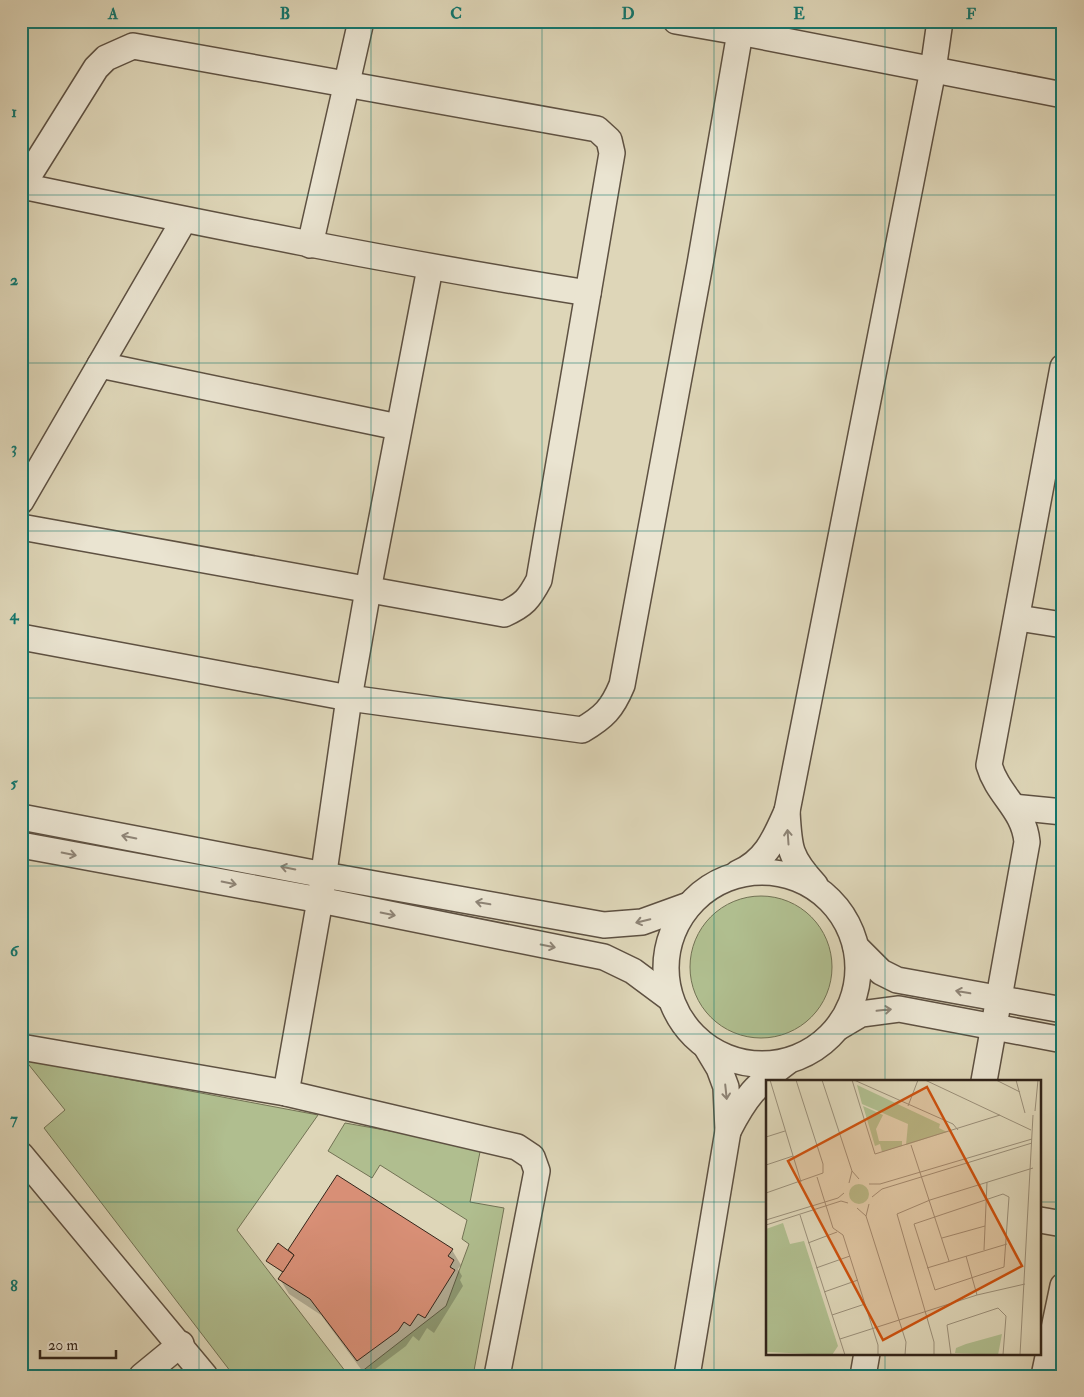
<svg xmlns="http://www.w3.org/2000/svg" width="1084" height="1397" viewBox="0 0 1084 1397" font-family="'IM FELL Double Pica',serif">
	<style>
		.green { fill: #b0be8f; stroke: #727254 }
		.shadow { fill: #0003 }
		.building { fill: #d88f76; stroke: #33251a }
		.lines { fill: none; stroke-linecap: round; stroke-linejoin: round }
		.street-casing { stroke: #5e5142; stroke-width: 28 }
		.street { stroke: #eae4d1; stroke-width: 25 }
		.oneway { stroke: #8e8476 }
		.grid { fill: none; stroke: #0f766e; stroke-width: 1; stroke-opacity: 0.55 }
		.inset-road { fill: none; stroke: #9a8f79; stroke-width: 1 }
		.view { fill: #cd510e; fill-opacity: 0.15; stroke: #cd510e; stroke-width: 2.5 }
		.inset-edge { fill: none; stroke: #33251a; stroke-width: 2.5 }
		.neatline { fill: none; stroke: #0f766e; stroke-width: 2 }
		.grid-label { font-size: 16px; text-anchor: middle; font-weight: bold; fill: #0f766e }
	</style>
	<rect width="100%" height="100%" fill="#ded6b8"/>
	<filter id="stains"><feTurbulence type="fractalNoise" baseFrequency=".004" numOctaves="4"/><feColorMatrix values="0 0 0 0 .2 0 0 0 0 .09 0 0 0 0 .02 0 0 0 .5 -.17"/></filter>
	<radialGradient id="worn" r=".72"><stop offset=".6" stop-color="#630" stop-opacity="0"/><stop offset="1" stop-color="#630" stop-opacity=".3"/></radialGradient>
	<!-- green -->
	<g class="green">
		<circle cx="761" cy="967" r="71"/>
		<path d="M25,1060l293,55 -81,115 112,146h-115l-190,-248 21,-18z"/>
		<path d="M345,1123l136,24 -11,55 34,6 -31,168h-110l-2,-4 85,-66 23,-62 -7,-5 5,-19 -87,-55 -8,13 -44,-27z"/>
	</g>
	<!-- shadow -->
	<path class="shadow" d="M452,1250l9,15 -3,4 4,7 -2,4 3,6 -29,47 -7,-5 -8,13 -6,-5 -7,10 -40,30 -45,-61 -32,-21 -9,-15 3,-6 -16,-12 25,-6 -2,-4z"/>
	<!-- building -->
	<g class="building">
		<path d="M337,1175l116,74 -5,7 6,4 -4,7 5,3 -30,48 -7,-4 -8,12 -6,-4 -6,9 -41,30 -47,-62 -32,-20 16,-24 -6,-5z"/>
		<path d="M278,1243l16,12 -11,17 -17,-11z"/>
	</g>
	<g class="lines">
		<defs>
			<g id="street">
				<path d="M676,21l63,11 324,63"/>
				<path d="M22,186c188,39 376,77 566,107"/>
				<path d="M21,188l75,-120 10,-10 27,-12 464,83 12,11 3,13 -73,427c-10,19 -15,25 -35,34l-483,-87"/>
				<path d="M310,245l51,-224"/>
				<path d="M100,365l298,62"/>
				<path d="M21,501l163,-281"/>
				<path d="M1018,618l45,7"/>
				<path d="M21,637l328,61 233,32c22,-13 30,-21 40,-45l78,-421 42,-243"/>
				<path d="M1014,807l49,5"/>
				<path d="M787,811l146,-741 7,-49"/>
				<path d="M21,817l303,58 280,50 38,-3 47,-17"/>
				<path d="M21,845l299,55 284,57 29,14 35,26"/>
				<circle cx="762" cy="968" r="96"/>
				<path d="M738,873c28,-12 37,-35 49,-62 2,37 2,46 28,74"/>
				<path d="M856,947l25,25 16,8 166,30"/>
				<path d="M839,1027l22,-13 38,-5 164,31"/>
				<path d="M21,1047l265,46 231,54 15,10 5,14 -40,205"/>
				<path d="M707,1048l12,20 7,19 2,44c18,-35 27,-45 59,-69"/>
				<path d="M984,1081l43,-239c-3,-33 -29,-46 -38,-77l74,-398"/>
				<path d="M286,1093l34,-193 29,-202 19,-108 62,-322"/>
				<path d="M21,1155l184,221"/>
				<path d="M1040,1220l23,4"/>
				<path d="M142,1376l39,-32"/>
				<path d="M687,1376l41,-245"/>
				<path d="M863,1376l4,-23"/>
				<path d="M1044,1376l19,-90"/>
			</g>
		</defs>
		<!-- street casing -->
		<use href="#street" class="street-casing"/>
		<!-- street -->
		<use href="#street" class="street"/>
	</g>
	<!-- one-way arrows -->
	<defs><path id="oneway-shaft" d="M-6 0H5M1.5-3L5.5 0L1.5 3" fill="none" stroke-width="1.6" stroke-linecap="round" stroke-linejoin="round" transform="scale(1.25)"/></defs>
	<g class="oneway">
		<use href="#oneway-shaft" transform="translate(129 837) rotate(-169)"/>
		<use href="#oneway-shaft" transform="translate(788 837) rotate(-94)"/>
		<use href="#oneway-shaft" transform="translate(69 854) rotate(11)"/>
		<use href="#oneway-shaft" transform="translate(288 868) rotate(-169)"/>
		<use href="#oneway-shaft" transform="translate(229 883) rotate(11)"/>
		<use href="#oneway-shaft" transform="translate(483 903) rotate(-170)"/>
		<use href="#oneway-shaft" transform="translate(388 914) rotate(11)"/>
		<use href="#oneway-shaft" transform="translate(643 921) rotate(167)"/>
		<use href="#oneway-shaft" transform="translate(548 946) rotate(11)"/>
		<use href="#oneway-shaft" transform="translate(963 992) rotate(-170)"/>
		<use href="#oneway-shaft" transform="translate(884 1010) rotate(-6)"/>
		<use href="#oneway-shaft" transform="translate(726 1092) rotate(84)"/>
	</g>
	<!-- grid -->
	<path class="grid" d="M199,21v1355M371,21v1355M542,21v1355M714,21v1355M885,21v1060M21,195h1042M21,363h1042M21,531h1042M21,698h1042M21,866h1042M21,1034h1042M21,1202h747M1040,1202h23M885,1353v23"/>
	<!-- overview -->
	<g transform="translate(766 1080)">
		<rect width="275" height="275" fill="#ded6b8"/>
		<path d="M91,5l83,39 -1,4 8,4 -41,13 2,-21 -46,-20zM97,26l20,9 -7,14 3,12h23v5l-20,6 -2,-8 -5,2zM83 114a10 10 0 1 1 20 0a10 10 0 1 1-20 0ZM17,143l7,21 14,-3 34,105 -6,9 -65,-3 -1,-123zM236,254l-4,21 -43,-2 1,-5 10,-4z" fill="#b0be8f"/>
		<path class="inset-road" d="M4,0l31,102M56,0l30,91M86,0l23,74 125,-39M88,0l99,44 5,6M159,0l106,50M230,0l24,12M250,0l9,33M142,26l10,-26M269,31l3,-31M0,57l19,-6M145,65l38,116M0,85l27,-9M51,97l16,51 10,7 35,110v10M83,103l3,-12 7,8M103,104h11l152,-45M0,113l57,-20v-9l-27,-84M237,114l6,3 -5,70 -69,23 -21,-66zM106,117l10,-8 150,-46M91,128l9,8 3,-12M34,135l45,140M100,136l40,126 -1,13M0,140l72,-22 6,-5M0,145l75,-24 7,2M176,158l43,-12M42,163l29,-11M218,170l3,-68M200,176l11,39M50,188l34,-12M161,188l80,-24M58,212l34,-12M66,235l33,-11M74,259l137,-44 48,-11M168,275v-13l-37,-128 33,-14 103,-32M185,275l-4,-30 51,-17 8,8 -3,39M254,275l13,-240"/>
		<path class="view" d="M161,7l95,179 -139,74 -95,-179z"/>
		<rect width="275" height="275" class="inset-edge"/>
	</g>
	<!-- margin -->
	<rect width="1084" height="1397" fill="none" stroke="#ded6b8" stroke-width="55"/>
	<!-- scale -->
	<path d="M40 1350v8h76v-8" fill="none" stroke="#33251a" stroke-width="2.5"/>
	<text x="48" y="1350" font-size="15" fill="#33251a" stroke="#eae4d1" stroke-width="4" paint-order="stroke">20 m</text>
	<rect x="28" y="28" width="1028" height="1342" class="neatline"/>
	<g class="grid-label">
		<text x="113" y="19">A</text>
		<text x="285" y="19">B</text>
		<text x="456" y="19">C</text>
		<text x="628" y="19">D</text>
		<text x="799" y="19">E</text>
		<text x="971" y="19">F</text>
		<text x="14" y="117">1</text>
		<text x="14" y="285">2</text>
		<text x="14" y="453">3</text>
		<text x="14" y="620">4</text>
		<text x="14" y="788">5</text>
		<text x="14" y="956">6</text>
		<text x="14" y="1124">7</text>
		<text x="14" y="1291">8</text>
	</g>
	<rect width="100%" height="100%" filter="url(#stains)"/>
	<rect width="100%" height="100%" fill="url(#worn)"/>
</svg>
